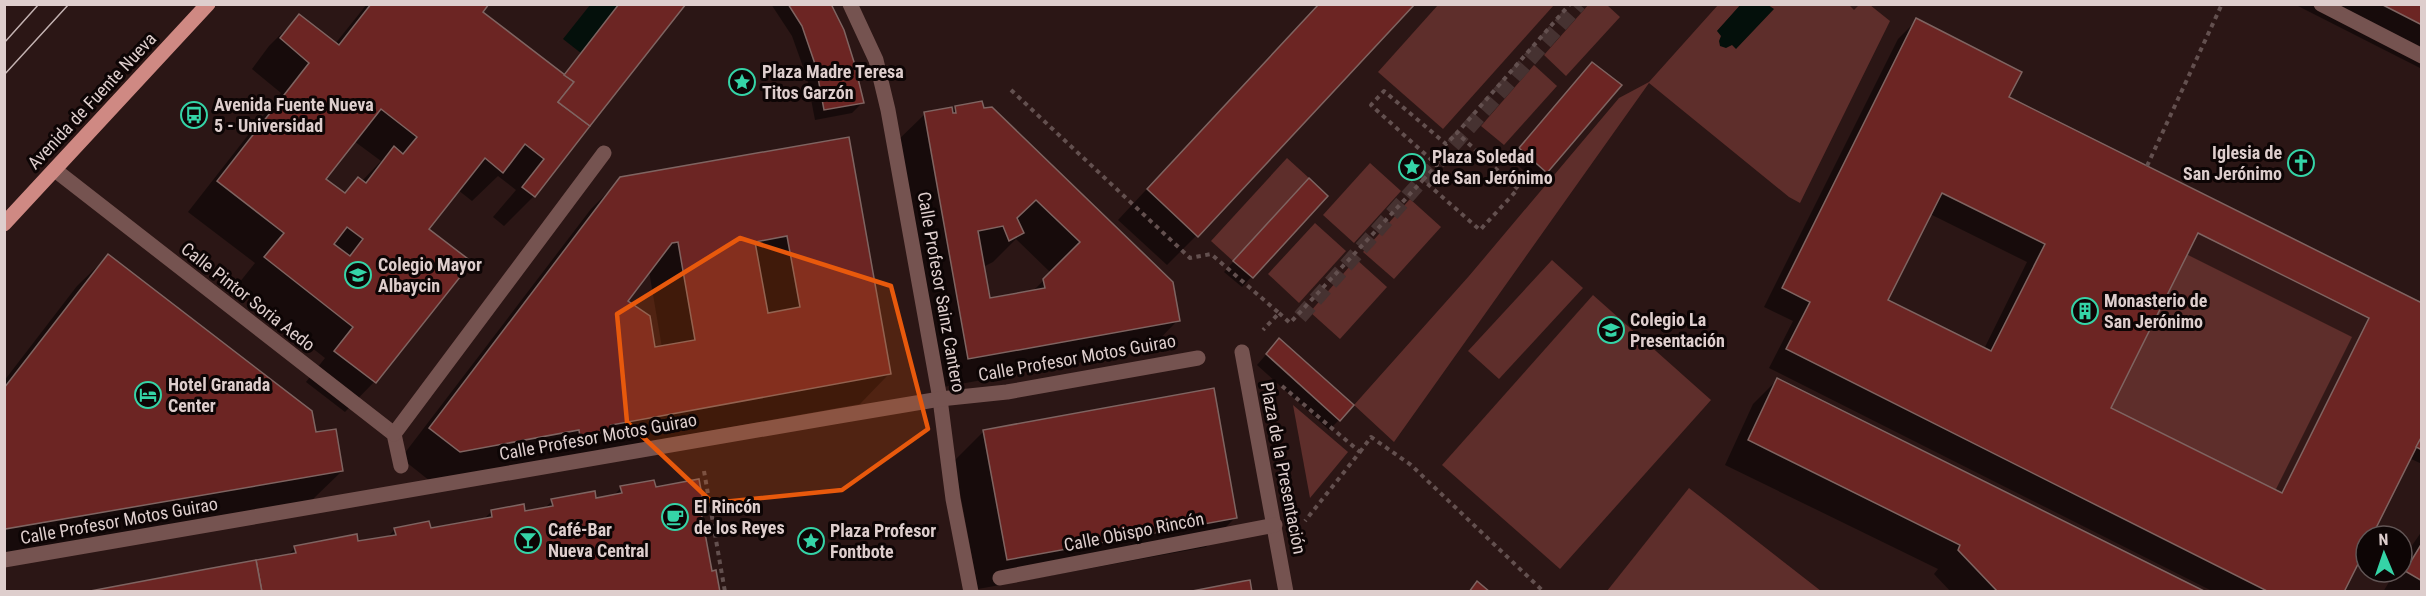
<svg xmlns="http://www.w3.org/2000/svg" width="2426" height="596" viewBox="0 0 2426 596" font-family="'Roboto Condensed',sans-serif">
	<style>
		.green { fill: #5e2e2b }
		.water { fill: #04100b }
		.shadow { fill: #0007; fill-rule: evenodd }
		.building { fill: #6c2523; stroke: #7f6461; stroke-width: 1.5; fill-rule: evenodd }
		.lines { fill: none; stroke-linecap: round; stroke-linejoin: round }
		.minor-tunnel { stroke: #463231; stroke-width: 15; stroke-dasharray: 15 8; stroke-linecap: butt }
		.path { stroke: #63504f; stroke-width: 4; stroke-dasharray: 4.5 4.5; stroke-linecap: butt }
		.minor { stroke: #755350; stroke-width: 15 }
		.major { stroke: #cf8983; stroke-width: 15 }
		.tram { stroke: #c3b2b1; stroke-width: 1.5 }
		.marked { fill: #e8590c; fill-opacity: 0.2; stroke: #e8590c; stroke-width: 4.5; stroke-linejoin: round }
		.labels { text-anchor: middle; stroke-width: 6; stroke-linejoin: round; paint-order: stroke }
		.poi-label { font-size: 18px; font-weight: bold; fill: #dececd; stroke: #0d0505; text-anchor: start }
		.street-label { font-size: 18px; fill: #dececd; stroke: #0d0505 }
	</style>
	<rect width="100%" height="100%" fill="#2b1615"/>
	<!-- green -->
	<g class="green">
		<path d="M1589,4l18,1 13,12 -54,59 -22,-21z"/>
		<path d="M1438,5h116l-111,124 -65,-57z"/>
		<path d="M1718,5h23l-24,26 56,-22 -5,-4h102l20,16 -90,182 -11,-6 -140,-114 -255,359 -40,-37 115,-129 150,-178 30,-16z"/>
		<path d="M1534,65l23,21 -53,59 -23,-19z"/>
		<path d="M1287,158l22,20 -76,83 -22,-20z"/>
		<path d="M1370,163l31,28 -47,52 -31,-28z"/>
		<path d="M1410,199l31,28 -47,52 -31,-27z"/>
		<path d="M1315,223l31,28 -47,52 -31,-29z"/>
		<path d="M2198,233l171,85 -87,175 -171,-85z"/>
		<path d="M1356,259l31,28 -47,52 -30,-27z"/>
		<path d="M1552,260l31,28 -84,91 -31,-28z"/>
		<path d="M1593,295l118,105 -151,169 -118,-104z"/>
		<path d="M1293,405l55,47 -38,46z"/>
		<path d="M1689,488l132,103h-214z"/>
	</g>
	<!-- water -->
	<g class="water">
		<path d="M1741,4l27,1 6,4 -38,40 -4,-4 -6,3 -6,-2 -1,-5 2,-5 -4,-5z"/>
		<path d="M590,5h67l-52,67 -42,-33z"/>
	</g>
	<!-- shadow -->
	<g class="shadow">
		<path d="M367,4h120l-6,8 82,63 56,-71 -31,122 -54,70 -30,30 -11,-9 23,-27 -18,-14 -26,25 -14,-11 -31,39 43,33 -96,120 -29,30 -39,-30 19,-24 -90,-70 20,-25 -67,-51 93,-119 -29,-24 17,-23 30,-30 36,28zM354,141l27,20 -19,20 -4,-2 -15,15 -19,-15z"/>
		<path d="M771,4h58l33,99 -10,10 -37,7 -8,-42 -15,-42z"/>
		<path d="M1319,4l-122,231 -30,30 -49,-45z"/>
		<path d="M1848,4h12l-6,6z"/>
		<path d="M2294,4h128v65z"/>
		<path d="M1917,20l90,77 415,208v159l-13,-6 -39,78h-4v9l-23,47h-129l-445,-224 24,-47 -29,-14 134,-268zM1930,214l97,48 -43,87 -98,-48zM2186,254l166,83 -77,154 -166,-82z"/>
		<path d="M1583,74l37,11 -84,97 -26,-24z"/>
		<path d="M956,107l26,3 196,210 -29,30 -211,38 -43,-245 30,-29 26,-2zM1016,239l35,34 -19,19 -43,8 -6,-33 10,-5z"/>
		<path d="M847,138l42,236 -29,30 -430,77 -29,-23 190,-249 30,-30zM649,271l13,77 -8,1 -28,-48z"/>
		<path d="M1299,190l27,6 -84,91 -18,-15z"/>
		<path d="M108,256l206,178 28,37 -31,30 -307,52v-172l73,-95z"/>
		<path d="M1270,350l69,70 -10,10 -72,-65z"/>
		<path d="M1777,380l426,212h-252l-17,-18 4,-5 -213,-104 28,-61z"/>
		<path d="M984,431l252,86 -30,30 -228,42 -24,-128z"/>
		<path d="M621,488h33l49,23 -3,3 11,58 -424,-16 8,-8 61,-5 31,-5 8,-9 35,1 53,-10 8,-8h33l20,-3 8,-8 43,-2 18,-3z"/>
		<path d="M2422,531v61h-39l12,-20h7v-12z"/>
	</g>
	<!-- building -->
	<g class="building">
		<path d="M371,4h118l-6,8 91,70 -16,20 32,24 -55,71 -13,-10 22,-28 -19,-15 -22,29 -18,-15 -56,71 43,33 -96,121 -42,-32 19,-24 -89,-70 20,-24 -67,-52 92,-118 -29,-25 19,-24 40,31zM381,109l36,28 -14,17 -9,-8 -28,37 -8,-6 -13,16 -19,-14zM347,227l16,12 -13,17 -16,-12z"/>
		<path d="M619,4h67l-96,122 -32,-24 16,-20 -10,-7z"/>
		<path d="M788,4h43l13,26 10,32 10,41 -40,7 -8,-43 -14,-41z"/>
		<path d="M1319,4h96l-217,233 -51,-48z"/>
		<path d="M2381,4h41v21z"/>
		<path d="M1916,18l106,54 -13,25 413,206v133l-50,100h-6v12l-22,44h-75l-483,-243 24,-47 -28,-14zM1942,193l103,51 -54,107 -103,-51zM2198,233l171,85 -87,175 -171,-85z"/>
		<path d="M1592,62l30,23 -75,88 -28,-25z"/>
		<path d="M982,101l2,7 8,-1 181,175 7,39 -212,38 -44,-247 28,-5 1,6h3l-1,-7zM1036,200l44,42 -37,37 2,9 -55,10 -12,-67 25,-5 6,15 15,-8 -7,-15z"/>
		<path d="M849,137l42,237 -280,51 1,6 -32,6 -1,-7 -119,22 -31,-24 191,-251zM787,236l13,71 -32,6 -13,-71zM678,242l17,98 -40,7 -5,-31 -22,-15 44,-58z"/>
		<path d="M1309,178l19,18 -75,82 -20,-17z"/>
		<path d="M108,254l204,157 4,21 20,-3 7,42 -338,58 -1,-141z"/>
		<path d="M1279,338l75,67 -14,16 -74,-67z"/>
		<path d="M1777,378l429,214h-208l-40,-42 2,-5 -212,-105z"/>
		<path d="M1214,388l23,130 -230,42 -24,-130z"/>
		<path d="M2422,436v14l-6,-3z"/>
		<path d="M699,479l6,33h-4l11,59 4,-1 4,22h-458l-6,-32 40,-7 -2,-7 63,-12 1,7 38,-6 -2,-7 35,-7 2,7 61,-11 -1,-7 33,-6 1,7 28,-5 -2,-7 44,-8 1,7 26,-5 -2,-7 34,-6 2,7z"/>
		<path d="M2422,543v38l-17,-10z"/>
		<path d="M256,560l6,32h-177l122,-23z"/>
		<path d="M1250,580l2,12h-65l57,-11z"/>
		<path d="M1477,581l13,11h-21z"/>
	</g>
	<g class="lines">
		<!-- minor-tunnel -->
		<path class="minor-tunnel" d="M1300,317l279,-313"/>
		<!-- path -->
		<g class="path">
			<path d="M1011,90l179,168 21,-4 68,59 -16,17"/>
			<path d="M2147,166l75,-162"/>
			<path d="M1423,180l14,-15 -66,-60 13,-14 62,53 11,-11"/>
			<path d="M1279,313l11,10 133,-143 57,50 38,-41 -61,-56 113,-129"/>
			<path d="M1282,386l78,66 -55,69"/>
			<path d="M1360,452l11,-15 40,28 133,127"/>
			<path d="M704,471l21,121"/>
		</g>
		<!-- minor -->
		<g class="minor">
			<path d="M850,4l26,56 12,50 52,289 13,100 18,93"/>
			<path d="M2321,4l101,52"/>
			<path d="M55,170l339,264 7,32"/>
			<path d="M1242,352l44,240"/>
			<path d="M394,434l210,-281"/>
			<path d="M4,560l835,-144 101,-17 67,-7 191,-34"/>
			<path d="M1000,578l275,-53"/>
		</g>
		<!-- major -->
		<path class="major" d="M4,224l204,-220"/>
		<!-- tram -->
		<g class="tram">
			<path d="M4,43l35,-39"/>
			<path d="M4,75l65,-71"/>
		</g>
	</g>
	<!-- marked area -->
	<path class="marked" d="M740,238l151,48 37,143 -86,61 -129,13 -86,-81 -10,-108z"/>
	<!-- icons -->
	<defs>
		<symbol id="sight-ring" viewBox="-11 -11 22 22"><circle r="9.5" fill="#0d0505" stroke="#35d4a7" stroke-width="1.5"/><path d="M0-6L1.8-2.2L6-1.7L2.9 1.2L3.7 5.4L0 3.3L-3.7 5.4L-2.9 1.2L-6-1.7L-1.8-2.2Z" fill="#35d4a7"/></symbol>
		<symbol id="bus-ring" viewBox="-11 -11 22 22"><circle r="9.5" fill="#0d0505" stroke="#35d4a7" stroke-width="1.5"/><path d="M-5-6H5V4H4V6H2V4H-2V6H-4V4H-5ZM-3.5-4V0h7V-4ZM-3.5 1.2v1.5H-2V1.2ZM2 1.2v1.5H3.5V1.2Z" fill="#35d4a7"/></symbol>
		<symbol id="church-ring" viewBox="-11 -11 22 22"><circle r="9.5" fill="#0d0505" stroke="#35d4a7" stroke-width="1.5"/><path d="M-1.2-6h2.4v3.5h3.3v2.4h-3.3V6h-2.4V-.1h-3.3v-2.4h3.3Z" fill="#35d4a7"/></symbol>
		<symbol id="school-ring" viewBox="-11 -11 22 22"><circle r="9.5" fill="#0d0505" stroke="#35d4a7" stroke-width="1.5"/><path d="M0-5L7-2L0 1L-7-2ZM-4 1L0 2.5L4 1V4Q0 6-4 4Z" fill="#35d4a7"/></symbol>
		<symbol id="building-ring" viewBox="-11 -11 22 22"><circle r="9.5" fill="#0d0505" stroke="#35d4a7" stroke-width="1.5"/><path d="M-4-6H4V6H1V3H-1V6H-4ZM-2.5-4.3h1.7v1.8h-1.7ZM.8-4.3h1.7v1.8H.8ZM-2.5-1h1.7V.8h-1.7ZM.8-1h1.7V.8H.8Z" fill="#35d4a7"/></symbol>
		<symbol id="hotel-ring" viewBox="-11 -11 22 22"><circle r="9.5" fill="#0d0505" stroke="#35d4a7" stroke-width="1.5"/><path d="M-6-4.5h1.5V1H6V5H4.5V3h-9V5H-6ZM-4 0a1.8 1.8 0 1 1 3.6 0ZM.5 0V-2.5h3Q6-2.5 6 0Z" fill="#35d4a7"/></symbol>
		<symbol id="cafe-ring" viewBox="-11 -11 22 22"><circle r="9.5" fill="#0d0505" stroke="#35d4a7" stroke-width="1.5"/><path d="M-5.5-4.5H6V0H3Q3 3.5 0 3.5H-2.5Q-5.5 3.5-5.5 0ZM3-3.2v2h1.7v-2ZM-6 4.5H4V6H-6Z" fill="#35d4a7"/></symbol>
		<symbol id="bar-ring" viewBox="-11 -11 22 22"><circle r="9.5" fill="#0d0505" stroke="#35d4a7" stroke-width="1.5"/><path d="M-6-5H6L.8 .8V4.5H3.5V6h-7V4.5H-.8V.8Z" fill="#35d4a7"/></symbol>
	</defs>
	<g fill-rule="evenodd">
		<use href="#sight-ring" x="727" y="67" width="30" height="30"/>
		<use href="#bus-ring" x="179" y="100" width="30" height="30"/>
		<use href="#church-ring" x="2286" y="148" width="30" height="30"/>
		<use href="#sight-ring" x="1397" y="152" width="30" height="30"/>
		<use href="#school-ring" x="343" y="260" width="30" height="30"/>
		<use href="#building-ring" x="2070" y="296" width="30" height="30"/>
		<use href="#school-ring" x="1596" y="315" width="30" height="30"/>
		<use href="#hotel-ring" x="133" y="380" width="30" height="30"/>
		<use href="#cafe-ring" x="660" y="502" width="30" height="30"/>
		<use href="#bar-ring" x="513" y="525" width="30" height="30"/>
		<use href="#sight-ring" x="796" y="526" width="30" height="30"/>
	</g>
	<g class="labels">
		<!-- poi labels -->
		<g class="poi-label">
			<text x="762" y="78">Plaza Madre Teresa<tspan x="762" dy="21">Titos Garzón</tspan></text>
			<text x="214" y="111">Avenida Fuente Nueva<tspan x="214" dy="21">5 - Universidad</tspan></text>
			<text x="2282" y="159" text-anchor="end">Iglesia de<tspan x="2282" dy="21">San Jerónimo</tspan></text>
			<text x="1432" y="163">Plaza Soledad<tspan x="1432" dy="21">de San Jerónimo</tspan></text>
			<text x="378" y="271">Colegio Mayor<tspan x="378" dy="21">Albaycin</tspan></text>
			<text x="2104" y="307">Monasterio de<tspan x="2104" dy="21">San Jerónimo</tspan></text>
			<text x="1630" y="326">Colegio La<tspan x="1630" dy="21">Presentación</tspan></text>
			<text x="168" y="391">Hotel Granada<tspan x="168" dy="21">Center</tspan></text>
			<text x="694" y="513">El Rincón<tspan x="694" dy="21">de los Reyes</tspan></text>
			<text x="548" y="536">Café-Bar<tspan x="548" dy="21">Nueva Central</tspan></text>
			<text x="830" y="537">Plaza Profesor<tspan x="830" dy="21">Fontbote</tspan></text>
		</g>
		<!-- street labels -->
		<g class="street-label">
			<text transform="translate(92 101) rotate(-47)" y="6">Avenida de Fuente Nueva</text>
			<text transform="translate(941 292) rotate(80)" y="6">Calle Profesor Sainz Cantero</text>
			<text transform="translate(248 297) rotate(38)" y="6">Calle Pintor Soria Aedo</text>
			<text transform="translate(1077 358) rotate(-10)" y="6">Calle Profesor Motos Guirao</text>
			<text transform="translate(598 437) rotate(-10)" y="6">Calle Profesor Motos Guirao</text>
			<text transform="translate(1283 468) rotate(79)" y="6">Plaza de la Presentación</text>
			<text transform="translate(119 521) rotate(-10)" y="6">Calle Profesor Motos Guirao</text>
			<text transform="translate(1134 532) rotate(-11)" y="6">Calle Obispo Rincón</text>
		</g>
	</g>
	<!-- border -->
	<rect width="2426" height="596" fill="none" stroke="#dececd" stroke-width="12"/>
	<!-- north arrow -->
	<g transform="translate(2384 554) rotate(358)"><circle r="28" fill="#0d0505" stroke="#615555" stroke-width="1.5"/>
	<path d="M0-4.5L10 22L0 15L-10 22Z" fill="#35d4a7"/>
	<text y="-9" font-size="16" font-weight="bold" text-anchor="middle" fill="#dececd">N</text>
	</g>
</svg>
